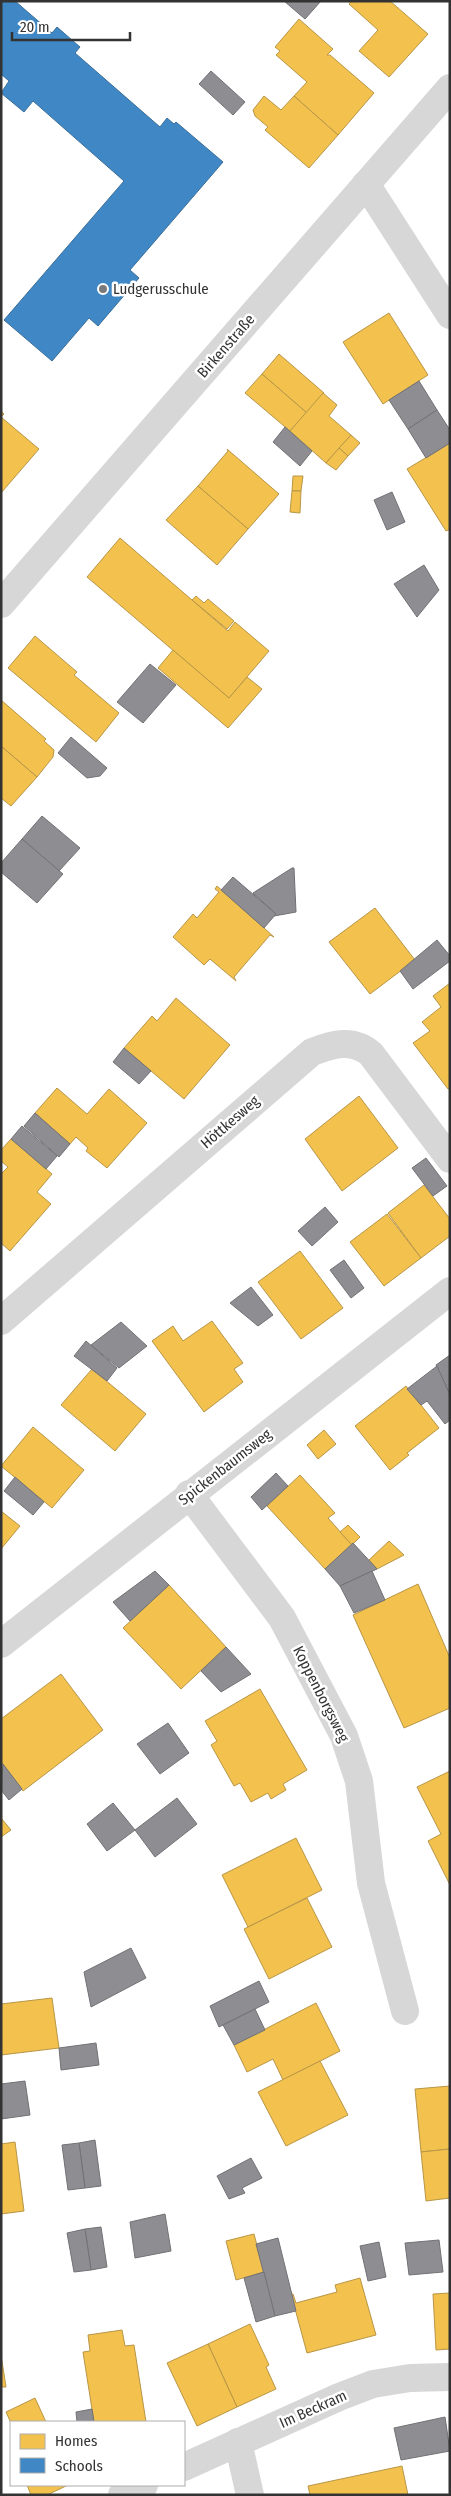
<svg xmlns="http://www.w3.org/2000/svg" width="451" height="2496" viewBox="0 0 451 2496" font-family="'Fira Sans Condensed',sans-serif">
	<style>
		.homes { fill: #f2c14e; stroke: #b99646 }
		.schools { fill: #3f88c5; stroke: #3b6e99 }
		.industry { fill: #8d8d92; stroke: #727276 }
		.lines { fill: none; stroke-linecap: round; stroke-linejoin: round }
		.street { stroke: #d7d7d7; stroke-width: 28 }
		.poi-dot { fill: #7a7a7a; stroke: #fff; stroke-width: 2 }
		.labels { text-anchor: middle; stroke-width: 5; stroke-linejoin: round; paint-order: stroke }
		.poi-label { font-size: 15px; fill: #333; stroke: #fff; text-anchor: start }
		.street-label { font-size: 15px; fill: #333; stroke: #fff }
	</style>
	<rect width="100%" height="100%" fill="#fff"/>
	<!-- homes -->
	<g class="homes">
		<path d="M351,1h39l38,33 -39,43 -30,-26 19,-21 -29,-26z"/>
		<path d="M299,19l34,30 -6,6h3l44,38 -36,42 -44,-39 13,-14 -31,-27 4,-4 -5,-4z"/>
		<path d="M264,96l17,14 13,-14 44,39 -29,33 -44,-38 3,-3 -13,-11 -2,-6z"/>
		<path d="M389,313l39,62 -45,29 -40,-62z"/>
		<path d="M279,354l45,39 -17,20 -45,-39z"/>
		<path d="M262,374l45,39 -17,18 -45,-38z"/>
		<path d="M323,393l14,12 -8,11 22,19 -25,28 -36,-32z"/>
		<path d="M1,411l3,3 -3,3 38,32 -38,44z"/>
		<path d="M351,435l9,8 -12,13 -9,-8z"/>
		<path d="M450,443v86l-4,2 -39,-62z"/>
		<path d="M339,448l9,8 -12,14 -10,-7z"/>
		<path d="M227,449l52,45 -31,35 -50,-43 30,-35z"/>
		<path d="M293,476h10l-2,15h-9z"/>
		<path d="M198,486l50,43 -31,36 -51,-45z"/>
		<path d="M292,491h9l-1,22 -10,-1z"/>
		<path d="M120,538l108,93 7,-9 34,29 -40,47 -142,-121z"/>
		<path d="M196,596l8,7 4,-4 26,22 -7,8 -35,-29z"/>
		<path d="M35,636l42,36 -3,3 45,38 -23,29 -88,-74z"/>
		<path d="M173,650l56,48 18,-21 15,12 -34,39 -70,-60z"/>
		<path d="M1,700l45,39 -2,2 10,9 -1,7 -16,20 -36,-31z"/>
		<path d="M1,746l36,31 -26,29 -10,-8z"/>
		<path d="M217,886l57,51 -4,-2 -36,42 2,4 -26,-22 -6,6 -31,-28 20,-23 4,4 22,-26 -4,-3z"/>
		<path d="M375,908l40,52 -45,34 -41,-52z"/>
		<path d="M450,983v105l-2,1 -35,-46 17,-12 -8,-9 19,-15 -8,-11z"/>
		<path d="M176,998l54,47 -46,54 -60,-51 28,-32 5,5z"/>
		<path d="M57,1088l30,26 22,-25 38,34 -40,45 -21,-17 2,-3 -12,-11 -6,7 -35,-31z"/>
		<path d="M359,1096l39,52 -56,43 -37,-52z"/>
		<path d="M11,1139l41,35 -15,18 14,12 -41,47 -9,-8v-69l7,-7 -7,-6v-11z"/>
		<path d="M424,1185l26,34v17l-29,22 -33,-45z"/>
		<path d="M387,1214l34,44 -37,28 -34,-44z"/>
		<path d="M300,1251l43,57 -42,31 -43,-57z"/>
		<path d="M212,1321l31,42 -9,6 9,13 -39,30 -52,-71 21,-15 10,15z"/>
		<path d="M92,1369l54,45 -31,37 -54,-46z"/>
		<path d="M406,1386l33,42 -32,25 2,2 -19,15 -35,-44z"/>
		<path d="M33,1427l51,43 -32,38 -51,-42z"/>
		<path d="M324,1430l12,14 -18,15 -11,-14z"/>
		<path d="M300,1475l35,38 -7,5 24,27 -27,24 -58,-63z"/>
		<path d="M1,1511l19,15 -19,23z"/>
		<path d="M348,1525l12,12 -8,8 -12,-13z"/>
		<path d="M389,1541l15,14 -27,14 -8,-9z"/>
		<path d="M418,1584l32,74v50l-46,20 -51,-113z"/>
		<path d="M169,1585l57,62 -45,42 -58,-61z"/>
		<path d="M61,1674l42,56 -80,61 -22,-29v-43z"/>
		<path d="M260,1689l47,81 -24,14 3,6 -15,9 -3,-6 -17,9 -11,-19 -6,3 -23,-41 6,-4 -12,-20z"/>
		<path d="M450,1771v114l-22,-44 13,-7 -24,-47z"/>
		<path d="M1,1818l10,12 -10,7z"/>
		<path d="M296,1838l26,52 -74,37 -26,-52z"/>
		<path d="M307,1898l25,49 -63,32 -25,-50z"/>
		<path d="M52,1998l7,50 -58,7v-51z"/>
		<path d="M316,2003l24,48 -57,29 -10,-21 -26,13 -13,-27z"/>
		<path d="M320,2061l28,54 -62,31 -28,-54z"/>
		<path d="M450,2086v63l-29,3 -6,-63z"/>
		<path d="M15,2142l9,69 -23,3v-70z"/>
		<path d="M450,2149v49l-24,3 -5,-49z"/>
		<path d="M254,2234l10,38 -28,8 -10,-39z"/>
		<path d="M360,2278l16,57 -69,18 -16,-59h2l3,9 41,-11 -2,-7z"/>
		<path d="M450,2293v56l-14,1 -3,-56z"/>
		<path d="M250,2324l19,41 -3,2 10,22 -39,18 -29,-63z"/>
		<path d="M122,2330l3,16 9,-1 12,77h-52l-11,-70 7,-1 -2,-16z"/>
		<path d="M208,2344l29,63 -40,19 -30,-63z"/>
		<path d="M1,2355l5,32h-5z"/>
		<path d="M35,2398l11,24 -35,1 -5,-11z"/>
		<path d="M402,2466l6,29h-98l-2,-9z"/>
		<path d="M27,2485h41l-21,10h-16z"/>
	</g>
	<!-- schools -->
	<path class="schools" d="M1,1h14l37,32 5,-6 23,20 -5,6 85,74 7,-9 7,6 2,-2 47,40 -93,108 9,8 -41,48 -9,-8 -37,43 -48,-41 120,-139 -91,-80 -9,11 -23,-19 8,-12 -8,-7z"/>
	<!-- industry -->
	<g class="industry">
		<path d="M284,1h37l-16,18z"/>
		<path d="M211,71l34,31 -12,13 -34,-31z"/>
		<path d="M419,381l18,29 -29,19 -19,-29z"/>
		<path d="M437,410l13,20v13l-24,15 -18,-29z"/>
		<path d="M285,427l27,24 -12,15 -27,-24z"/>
		<path d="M392,492l13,30 -18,8 -13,-30z"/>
		<path d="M424,565l15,25 -22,27 -23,-33z"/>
		<path d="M150,664l26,21 -33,38 -26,-21z"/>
		<path d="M71,737l36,31 -7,8 -13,2 -29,-25z"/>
		<path d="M42,816l38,32 -21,23 -37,-32z"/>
		<path d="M22,839l41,35 -26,29 -36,-31v-9z"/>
		<path d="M292,868h2l2,44 -22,4 2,-2 -23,-21z"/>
		<path d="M233,877l43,37 -12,14 -43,-38z"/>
		<path d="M437,940l13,16v5l-37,28 -13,-18z"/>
		<path d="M124,1048l27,23 -12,13 -26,-22z"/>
		<path d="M35,1113l35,31 -11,13 -35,-31z"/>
		<path d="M22,1126l35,30 -11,13 -35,-30z"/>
		<path d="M426,1158l21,28 -14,10 -21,-28z"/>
		<path d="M325,1207l13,15 -26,24 -14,-15z"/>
		<path d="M344,1260l20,28 -13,10 -21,-28z"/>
		<path d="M251,1287l22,28 -15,11 -28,-23z"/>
		<path d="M121,1322l26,24 -28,22 -28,-23z"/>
		<path d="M86,1341l31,27 -10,13 -33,-25z"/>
		<path d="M450,1355v40l-14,-30z"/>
		<path d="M437,1366l13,29v25l-5,4 -18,-23 -6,4 -14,-16z"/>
		<path d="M276,1473l12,13 -26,24 -11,-13z"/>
		<path d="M15,1477l29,25 -11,13 -29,-24z"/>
		<path d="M353,1543l24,26 -37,17 -15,-17z"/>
		<path d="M155,1571l14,14 -39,36 -17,-19z"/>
		<path d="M372,1571l13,29 -31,13 -14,-27z"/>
		<path d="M226,1647l25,27 -30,18 -20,-21z"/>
		<path d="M168,1723l21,30 -29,21 -23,-30z"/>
		<path d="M3,1764l19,25 -13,11 -8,-10z"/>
		<path d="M177,1798l20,26 -42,33 -20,-27z"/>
		<path d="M113,1803l22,27 -28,21 -20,-27z"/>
		<path d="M131,1948l15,30 -55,29 -7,-35z"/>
		<path d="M259,1981l10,21 -50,25 -9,-21z"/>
		<path d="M255,2009l10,21 -31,15 -11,-20z"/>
		<path d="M96,2043l3,22 -38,5 -2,-22z"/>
		<path d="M25,2081l5,34 -29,4v-35z"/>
		<path d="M95,2140l6,46 -16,2 -6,-45z"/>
		<path d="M79,2143l6,45 -17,2 -6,-45z"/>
		<path d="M251,2158l11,20 -20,10 3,5 -16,6 -12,-23z"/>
		<path d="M165,2214l6,37 -36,7 -5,-36z"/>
		<path d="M101,2227l6,40 -16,3 -6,-41z"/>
		<path d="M85,2229l6,41 -17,2 -7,-39z"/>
		<path d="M278,2238l18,73 -21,5 -19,-72z"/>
		<path d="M439,2240l4,32 -34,3 -4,-32z"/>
		<path d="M379,2242l7,35 -18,4 -8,-35z"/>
		<path d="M264,2272l11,44 -19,6 -12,-44z"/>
		<path d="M92,2409l2,13h-17l-1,-10z"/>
		<path d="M445,2417l5,34 -49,9 -7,-32z"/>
	</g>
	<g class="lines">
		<!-- street -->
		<g class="street">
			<path d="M366,184l84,131"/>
			<path d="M1,604l449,-516"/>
			<path d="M1,1321l311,-269c21,-8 41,-14 59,2l79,105"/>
			<path d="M189,1494l93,124 62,118 15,45 12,102 34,128"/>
			<path d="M1,1644l449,-353"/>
			<path d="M238,2442l12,53"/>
			<path d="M184,2467l155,-70 34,-13 37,-6 40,-1"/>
			<path d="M122,2495l22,-10"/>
		</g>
	</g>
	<!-- markers -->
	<circle class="poi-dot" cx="103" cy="289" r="5"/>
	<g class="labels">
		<!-- poi labels -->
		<g class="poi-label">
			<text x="113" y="294">Ludgerusschule</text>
		</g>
		<!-- street labels -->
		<g class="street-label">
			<text transform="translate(226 346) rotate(-49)" y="5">Birkenstraße</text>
			<text transform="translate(230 1122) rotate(-41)" y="5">Höttkesweg</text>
			<text transform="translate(225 1467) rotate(-38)" y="5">Spickenbaumsweg</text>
			<text transform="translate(321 1694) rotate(63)" y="5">Koppenborgsweg</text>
			<text transform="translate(313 2409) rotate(-24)" y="5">Im Beckram</text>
		</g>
	</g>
	<!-- border -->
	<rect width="451" height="2496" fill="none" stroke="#333333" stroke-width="5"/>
	<!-- legend -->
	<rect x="10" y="2421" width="175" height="65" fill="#ffffff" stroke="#adadad"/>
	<rect x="20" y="2434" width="25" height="15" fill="#f2c14e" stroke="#adadad"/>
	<text x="55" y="2446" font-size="15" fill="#333333">Homes</text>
	<rect x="20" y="2458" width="25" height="15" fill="#3f88c5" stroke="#adadad"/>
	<text x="55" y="2471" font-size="15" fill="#333333">Schools</text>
	<!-- scale -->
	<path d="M12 32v8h118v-8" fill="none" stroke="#333333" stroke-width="2.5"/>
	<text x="20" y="32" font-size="15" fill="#333333" stroke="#ffffff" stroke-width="4" paint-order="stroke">20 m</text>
</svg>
